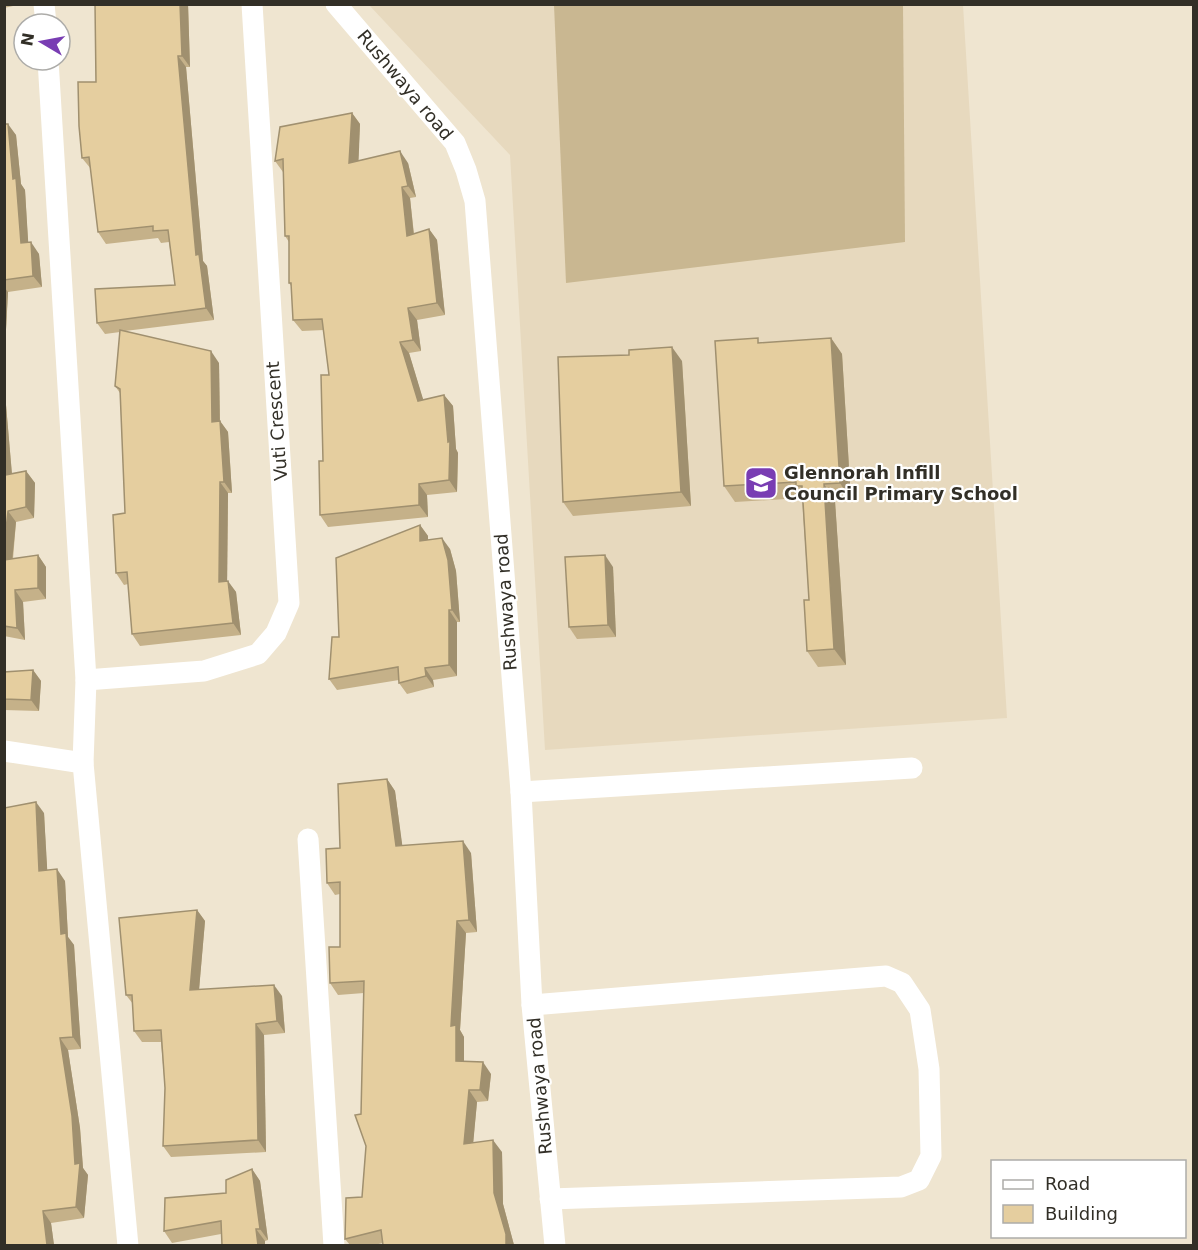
<svg xmlns="http://www.w3.org/2000/svg" width="1198" height="1250" viewBox="0 0 1198 1250" font-family="'DejaVu Sans',sans-serif">
	<style>
		.built { fill: #e7d9be }
		.pitch { fill: #c9b791 }
		.lines { fill: none; stroke-linecap: round; stroke-linejoin: round }
		.street { stroke: #fff; stroke-width: 21 }
		.wall { fill: #c5b189 }
		.shaded-wall { fill: #a0906f }
		.building { fill: #e5ce9f; stroke: #a0906f; stroke-width: 1.5 }
		.labels { text-anchor: middle; stroke-width: 4.5; stroke-linejoin: round; paint-order: stroke }
		.street-label { font-size: 18px; fill: #322f27; stroke: #fff }
		.poi-label { font-size: 18px; font-weight: bold; fill: #322f27; stroke: #fff; text-anchor: start }
	</style>
	<rect width="100%" height="100%" fill="#efe5d0"/>
	<!-- built -->
	<path class="built" d="M369,5h594l44,713 -462,32 -35,-595z"/>
	<!-- pitch -->
	<path class="pitch" d="M554,5h349l2,237 -339,41z"/>
	<g class="lines">
		<!-- street -->
		<g class="street">
			<path d="M44,4l2,20"/>
			<path d="M336,4l119,139 11,27 9,31 46,591 11,213 23,241"/>
			<path d="M48,60l38,620 -3,83 45,483"/>
			<path d="M86,680l118,-9 54,-17 18,-21 13,-30 -37,-599"/>
			<path d="M4,751l79,12"/>
			<path d="M521,792l391,-24"/>
			<path d="M308,839l26,407"/>
			<path d="M532,1005l354,-29 16,7 18,27 9,59 2,87 -12,24 -18,7 -351,12"/>
		</g>
	</g>
	<!-- wall -->
	<g class="wall">
		<path d="M4,4h9v2l-9,2z"/>
		<path d="M95,4h93l2,63h-4l17,194 4,5 7,54 -89,11 94,32 1,58 8,11 4,61h-4l-1,88 9,11 5,43 -101,11 -8,-12 -4,-50 -4,1 -8,-12 9,-60 -5,-120 -5,-7 5,-54 -15,2 -8,-11 78,-38 -6,-43 -8,1 -3,-5 -52,6 -8,-12 -7,-63 -9,-11 14,-76z"/>
		<path d="M352,113l8,11 -2,37 50,2 8,34 -6,1 4,36 15,-5 8,11 8,75 -28,5 4,31 -12,2 14,47 21,-5 9,11 3,43 2,4 -1,39 -30,3 1,22 -100,10 -8,-12 9,-140 -5,-45 -22,1 -9,-11 -1,-33 -3,-4v-41l-4,-6 -2,-64 -8,-11z"/>
		<path d="M4,124l12,11 5,49 4,6 3,53 11,11 3,33 -34,5 -4,75z"/>
		<path d="M831,338l11,16 9,146 -16,1 11,164 -28,2 -11,-16 2,-51 -7,-102 -67,4 -11,-16 37,-143z"/>
		<path d="M682,361l9,145 -118,10 -10,-14z"/>
		<path d="M4,403l2,2 6,69 14,-3 9,12 -1,35 -18,4 -3,37 25,-4 8,12v32l-23,3 2,38 -21,-4z"/>
		<path d="M420,525l8,11v4l22,9 6,22 4,51h-3v54l-24,4 1,7 -27,7 -8,-11v-3l-62,10 -8,-11 10,-42z"/>
		<path d="M613,567l3,70 -39,2 -8,-12z"/>
		<path d="M33,670l8,11 -2,30 -35,-1v-38z"/>
		<path d="M387,779l8,12 7,54 69,8 6,79 -11,1 -6,97 4,7v24l27,13 -3,27 -11,1 -4,41 29,9 1,52 11,41h-131v-2l-9,2h-24l-5,-6 17,-42 4,-51 -5,-32 3,-121 -26,2 -8,-12 10,-36v-53l-5,1 -8,-12 13,-35z"/>
		<path d="M44,813l3,57 18,11 3,56 6,8 7,104 -13,1 12,78 3,40 5,7 -4,43 -33,5 3,22h-50z"/>
		<path d="M197,910l8,11 -6,68 83,7 3,37 -21,2 2,117 -95,5 -8,-11 2,-58 -4,-46h-19l-8,-11 -1,-27 -7,-9z"/>
		<path d="M252,1169l8,12 8,59 -3,1v4h-43l-1,-11 -49,9 -8,-12 62,-38z"/>
	</g>
	<!-- shaded-wall -->
	<g class="shaded-wall">
		<path d="M180,4h8l2,63 -8,-11z"/>
		<path d="M178,56l8,11 17,194 4,5 7,54 -8,-12 -10,-53z"/>
		<path d="M352,113l8,11 -2,51 -9,-12z"/>
		<path d="M8,124l8,11 5,49 4,6 4,65 -8,-12 -8,-64z"/>
		<path d="M400,151l8,12 8,34 -8,-11z"/>
		<path d="M402,187l8,11 5,49 -8,-11z"/>
		<path d="M429,229l8,11 8,75 -8,-12z"/>
		<path d="M31,242l8,12 3,33 -9,-11z"/>
		<path d="M4,287l4,5 -4,75z"/>
		<path d="M408,308l9,12 4,31 -8,-11z"/>
		<path d="M831,338l11,16 9,146 -11,-17z"/>
		<path d="M400,342l9,11 18,59 -9,-11z"/>
		<path d="M672,347l10,14 9,145 -10,-14z"/>
		<path d="M211,351l8,12 1,70 -8,-11z"/>
		<path d="M444,395l9,11 3,43 2,4 -1,39 -8,-12 -1,-38z"/>
		<path d="M4,403l2,2 7,82 -8,-12z"/>
		<path d="M220,421l8,11 4,61 -8,-11z"/>
		<path d="M26,471l9,12 -1,35 -8,-11z"/>
		<path d="M220,482l8,11 -1,100 -8,-11z"/>
		<path d="M419,484l8,11 1,22 -9,-12z"/>
		<path d="M824,484l11,17 11,164 -12,-16z"/>
		<path d="M8,511l8,11 -5,50 -7,-10v-14z"/>
		<path d="M420,525l8,11v17l-8,-12z"/>
		<path d="M442,538l8,11 6,22 4,51 -8,-12z"/>
		<path d="M38,555l8,12v32l-8,-11z"/>
		<path d="M605,555l8,12 3,70 -8,-12z"/>
		<path d="M228,581l8,11 5,43 -8,-12z"/>
		<path d="M15,590l8,12 2,38 -8,-12z"/>
		<path d="M449,610l8,12v54l-8,-11z"/>
		<path d="M425,668l8,12 1,7 -8,-11z"/>
		<path d="M33,670l8,11 -2,30 -8,-11z"/>
		<path d="M387,779l8,12 9,67 -8,-12z"/>
		<path d="M36,802l8,11 4,70 -9,-12z"/>
		<path d="M463,841l8,12 6,79 -8,-12z"/>
		<path d="M57,869l8,12 3,56 6,8 7,104 -8,-12 -12,-103z"/>
		<path d="M197,910l8,11 -7,81 -8,-12z"/>
		<path d="M457,921l9,12 -6,97 4,7v35l-8,-11 -5,-35z"/>
		<path d="M274,985l8,11 3,37 -8,-12z"/>
		<path d="M256,1024l8,11 2,117 -8,-12z"/>
		<path d="M60,1038l8,12 12,78 3,40 5,7 -4,43 -8,-11 -1,-43z"/>
		<path d="M483,1062l8,12 -3,27 -8,-11z"/>
		<path d="M469,1090l8,12 -5,54 -8,-12z"/>
		<path d="M493,1140l9,12 1,52 11,41h-8l-12,-52z"/>
		<path d="M252,1169l8,12 8,59 -8,-11z"/>
		<path d="M43,1211l8,12 3,22h-7z"/>
		<path d="M256,1229l9,12v4h-7z"/>
	</g>
	<!-- building -->
	<g class="building">
		<path d="M95,4h85l2,52h-4l18,199 3,-1 7,54 -109,15 -2,-34 80,-4 -7,-55 -15,1v-5l-55,6 -9,-75 -7,1 -3,-32 -1,-44h18z"/>
		<path d="M352,113l-3,50 51,-12 8,35 -6,1 5,49 22,-7 8,74 -29,5 5,32 -13,2 18,59 26,-6 4,47 2,-1 -1,39 -30,4v21l-99,10 -1,-54h4l-2,-86h8l-7,-56 -29,1 -2,-37h-2v-47h-4l-2,-77 -8,2 5,-34z"/>
		<path d="M4,124h4l5,55 3,-1 5,65 10,-1 2,34 -29,4z"/>
		<path d="M120,330l91,21 1,71 8,-1 4,61h-4l-1,100 9,-1 5,42 -101,11 -5,-62 -11,1 -3,-58 12,-2 -5,-124 -5,-3z"/>
		<path d="M758,338v5l73,-5 9,145 -16,1 10,165 -27,2 -3,-51h5l-7,-114h-6v-4l-72,4 -9,-145z"/>
		<path d="M672,347l9,145 -118,10 -5,-145 71,-2v-5z"/>
		<path d="M4,468l1,7 21,-4v36l-18,4 -4,37z"/>
		<path d="M420,525v16l22,-3 6,22 4,50h-3v55l-24,3 1,8 -27,7 -1,-16 -69,12 3,-42h7l-3,-79z"/>
		<path d="M38,555v33l-23,2 2,38 -13,-2v-66z"/>
		<path d="M605,555l3,70 -39,2 -4,-70z"/>
		<path d="M33,670l-2,30 -27,-1v-27z"/>
		<path d="M387,779l9,67 67,-5 6,79 -12,1 -6,105 5,-1v36l27,1 -3,28h-11l-5,54 29,-4 1,53 12,41v11h-123l-2,-15 -36,9 1,-41 16,-1 4,-51 -11,-31 6,-1 3,-133 -34,2 -1,-36h11v-65l-13,1 -1,-34 14,-1 -2,-64z"/>
		<path d="M36,802l3,69 18,-2 4,65 5,-1 7,104 -13,1 12,78 3,48 5,-1 -4,44 -33,4 4,34h-43v-437z"/>
		<path d="M197,910l-7,80 84,-5 3,36 -21,3 2,116 -95,6 2,-58 -4,-58 -27,1 -2,-36h-6l-7,-77z"/>
		<path d="M252,1169l8,60h-4l2,16h-36l-1,-24 -57,10 1,-33 61,-5v-13z"/>
	</g>
	<!-- icons -->
	<defs>
		<symbol id="school-square" viewBox="-11 -11 22 22"><rect x="-9" y="-9" width="18" height="18" rx="4" fill="#793db3" stroke="#fff"/><path d="M0-5L7-2L0 1L-7-2ZM-4 1L0 2.5L4 1V4Q0 6-4 4Z" fill="#fff"/></symbol>
	</defs>
	<g fill-rule="evenodd">
		<use href="#school-square" x="742" y="464" width="38" height="38"/>
	</g>
	<g class="labels">
		<!-- street labels -->
		<g class="street-label">
			<text transform="translate(405 85) rotate(50)" y="6">Rushwaya road</text>
			<text transform="translate(277 421) rotate(-94)" y="6">Vuti Crescent</text>
			<text transform="translate(506 602) rotate(-94)" y="6">Rushwaya road</text>
			<text transform="translate(540 1086) rotate(-95)" y="6">Rushwaya road</text>
		</g>
		<!-- poi labels -->
		<g class="poi-label">
			<text x="784" y="479">Glennorah Infill<tspan x="784" dy="21">Council Primary School</tspan></text>
		</g>
	</g>
	<!-- border -->
	<rect width="1198" height="1250" fill="none" stroke="#322f27" stroke-width="12"/>
	<!-- legend -->
	<rect x="991" y="1160" width="195" height="78" fill="#ffffff" stroke="#adaca9" stroke-width="1.5"/>
	<rect x="1003" y="1180" width="30" height="9" fill="#ffffff" stroke="#adaca9" stroke-width="1.5"/>
	<text x="1045" y="1190" font-size="18" fill="#322f27">Road</text>
	<rect x="1003" y="1205" width="30" height="18" fill="#e5ce9f" stroke="#adaca9" stroke-width="1.5"/>
	<text x="1045" y="1220" font-size="18" fill="#322f27">Building</text>
	<!-- north arrow -->
	<g transform="translate(42 42) rotate(280)"><circle r="28" fill="#ffffff" stroke="#adaca9" stroke-width="1.5"/>
	<path d="M0-4.5L10 22L0 15L-10 22Z" fill="#793db3"/>
	<text y="-9" font-size="16" font-weight="bold" text-anchor="middle" fill="#322f27">N</text>
	</g>
</svg>
